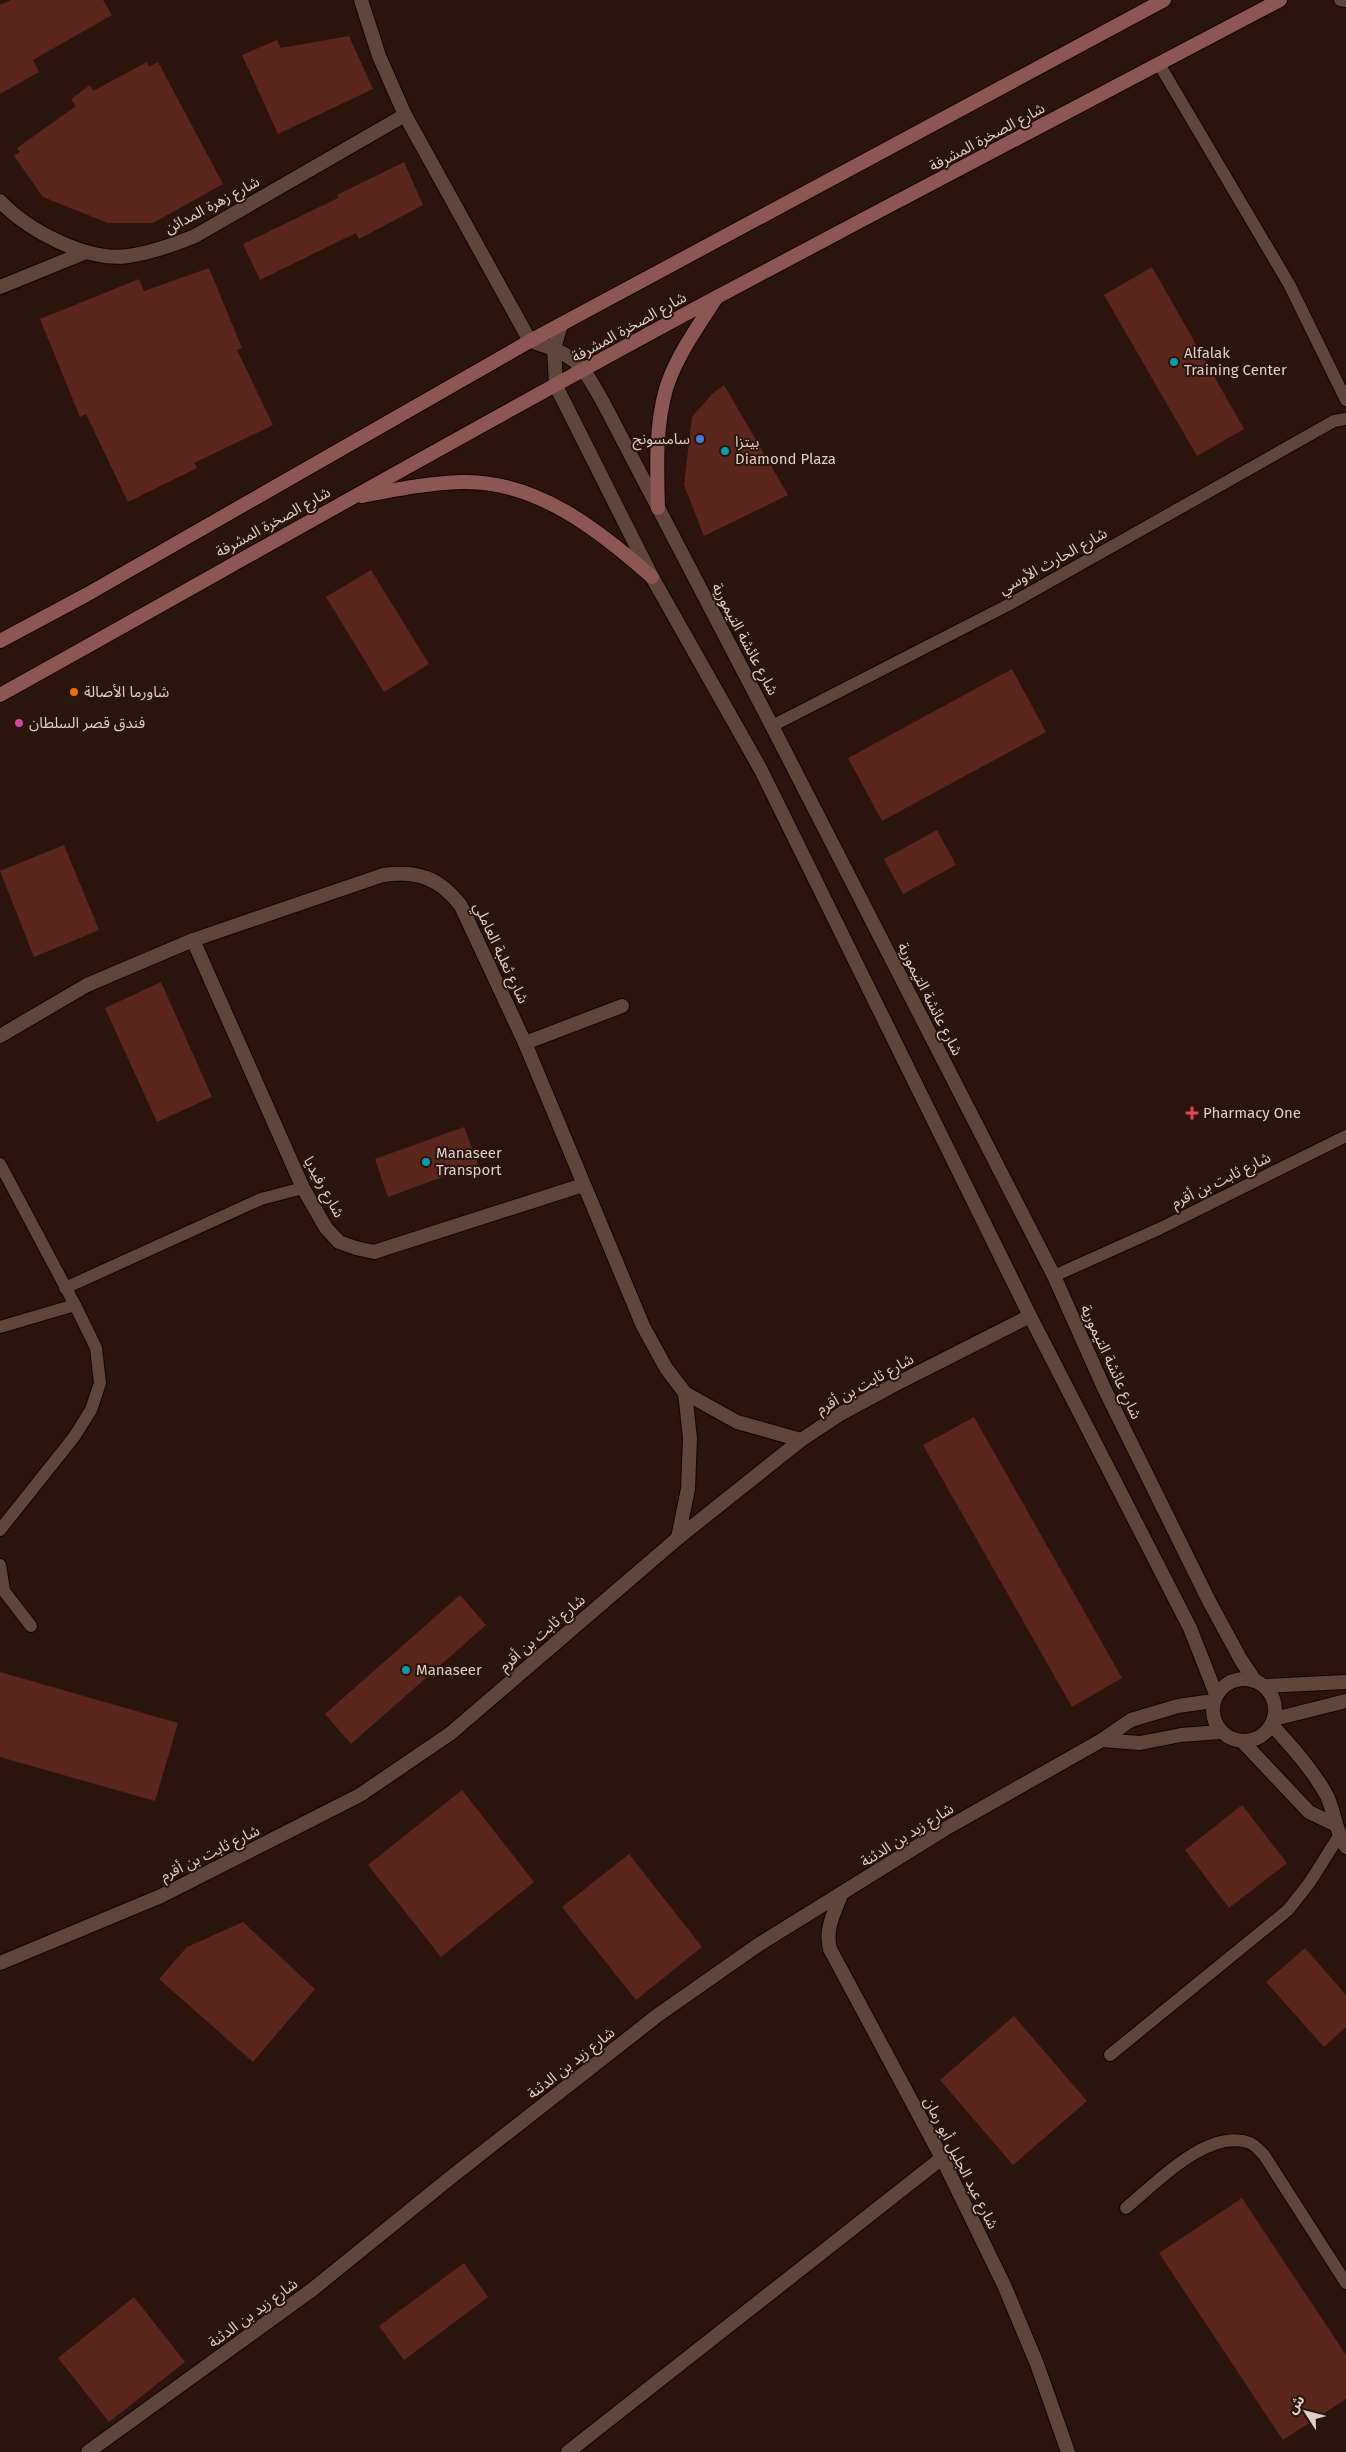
<svg xmlns="http://www.w3.org/2000/svg" width="1346" height="2452" viewBox="0 0 1346 2452" font-family="'Fira Sans','Noto Sans Arabic',sans-serif">
	<style>
		.building { fill: #5b261c }
		.lines { fill: none; stroke-linecap: round; stroke-linejoin: round }
		.service-casing { stroke: #120200; stroke-width: 14 }
		.minor-casing { stroke: #120200; stroke-width: 16 }
		.tertiary-casing { stroke: #120200; stroke-width: 16 }
		.secondary-casing { stroke: #120200; stroke-width: 16 }
		.service { stroke: #5f453a; stroke-width: 12 }
		.minor { stroke: #5f453a; stroke-width: 14 }
		.tertiary { stroke: #5f453a; stroke-width: 14 }
		.secondary { stroke: #8c5752; stroke-width: 14 }
		.culture-dot { fill: #0f9aa8; stroke: #2b140b; stroke-width: 2 }
		.shop-dot { fill: #3f7fe0; stroke: #2b140b; stroke-width: 2 }
		.food-dot { fill: #e8710a; stroke: #2b140b; stroke-width: 2 }
		.hotel-dot { fill: #d1479c; stroke: #2b140b; stroke-width: 2 }
		.health-dot { fill: #e0444e; stroke: #2b140b; stroke-width: 2 }
		.labels { text-anchor: middle; stroke-width: 4; stroke-linejoin: round; paint-order: stroke }
		.street-label { font-size: 15px; fill: #dfcfc8; stroke: #2b140b }
		.poi-label { font-size: 15px; fill: #dfcfc8; stroke: #2b140b; text-anchor: start }
	</style>
	<rect width="100%" height="100%" fill="#2b140b"/>
	<!-- building -->
	<g class="building">
		<path d="M11,0h92l9,15 -79,45 6,12 -39,22v-89z"/>
		<path d="M349,36l24,53 -95,45 -36,-79 35,-15 4,8z"/>
		<path d="M147,62l2,5 9,-5 65,122 -70,39h-45l-65,-26 -29,-41 6,-4 -3,-4 59,-42 -5,-7 19,-14 3,6z"/>
		<path d="M404,162l19,43 -64,34 -3,-6 -96,47 -17,-36 95,-46 -1,-3z"/>
		<path d="M1152,267l92,162 -47,27 -93,-161z"/>
		<path d="M209,268l33,80 -5,2 36,75 -79,38 3,5 -69,34 -42,-88 -6,3 -40,-98 99,-40 5,12z"/>
		<path d="M724,385l64,110 -84,41 -20,-51 8,-68 20,-23z"/>
		<path d="M371,570l58,94 -45,28 -58,-95z"/>
		<path d="M1012,669l34,63 -164,89 -34,-63z"/>
		<path d="M937,830l19,35 -53,29 -19,-35z"/>
		<path d="M64,845l35,85 -65,27 -34,-86z"/>
		<path d="M161,982l51,115 -55,25 -52,-114z"/>
		<path d="M464,1127l14,37 -90,33 -13,-38z"/>
		<path d="M974,1417l148,261 -50,29 -149,-262z"/>
		<path d="M460,1595l26,30 -135,119 -26,-30z"/>
		<path d="M0,1672l178,51 -23,78 -155,-44z"/>
		<path d="M462,1790l72,92 -93,75 -73,-92z"/>
		<path d="M1242,1805l45,58 -58,45 -44,-58z"/>
		<path d="M629,1854l73,93 -66,53 -74,-93z"/>
		<path d="M243,1922l72,67 -62,73 -94,-83 28,-32z"/>
		<path d="M1305,1948l41,47v32l-22,20 -58,-65z"/>
		<path d="M1014,2016l73,85 -74,64 -73,-85z"/>
		<path d="M1242,2198l104,157v44l-63,41 -124,-187z"/>
		<path d="M464,2263l24,34 -84,63 -25,-34z"/>
		<path d="M134,2297l51,65 -76,60 -51,-64z"/>
	</g>
	<g class="lines">
		<defs>
			<g id="service">
				<path d="M1340,0l6,1"/>
				<path d="M1159,64l130,220 57,116"/>
				<path d="M772,726l238,-122 324,-183 12,-2"/>
				<path d="M0,1164l75,141 21,43 4,35 -9,27 -17,27 -74,93"/>
				<path d="M1054,1276l107,-48 185,-92"/>
				<path d="M65,1288l196,-89 42,-11"/>
				<path d="M0,1327l75,-22"/>
				<path d="M0,1565l4,26 27,35"/>
				<path d="M1110,2055l178,-145 22,-28 29,-46"/>
				<path d="M1126,2208c29,-24 82,-81 124,-65 5,2 10,8 14,12l82,128"/>
			</g>
			<g id="minor">
				<path d="M361,0l18,56 26,59 125,226"/>
				<path d="M0,201c27,29 87,61 128,55 23,-3 45,-11 67,-20l210,-121"/>
				<path d="M0,287l86,-35"/>
				<path d="M193,940l110,248 23,40 13,14 17,6 18,4 209,-67"/>
				<path d="M0,1036l87,-51 106,-45 190,-65c34,-5 57,3 78,31l64,137 118,283 23,42 19,25 52,29 64,18"/>
				<path d="M525,1043l97,-37"/>
				<path d="M678,1538l10,-49 2,-51 -5,-45"/>
				<path d="M1265,1686l81,-4"/>
				<path d="M1274,1719l72,-18"/>
				<path d="M1102,1740l38,3 41,-8 39,-3"/>
				<path d="M841,1895c-7,18 -16,34 -11,54l112,209 62,127 33,79 31,88"/>
				<path d="M0,1963l161,-67 199,-101 91,-62 227,-195 123,-98 41,-27 50,-27 138,-70"/>
				<path d="M88,2452l225,-163 137,-111 208,-163 100,-70 187,-116 157,-89 29,-20 47,-14 35,-5"/>
				<path d="M568,2452l374,-294"/>
			</g>
			<g id="tertiary">
				<path d="M561,325l-7,23 2,38 96,191 109,193 269,546 160,312 26,66"/>
				<path d="M530,341c47,14 51,22 74,63l168,322 282,550 50,112 105,213 32,59 14,21"/>
				<circle cx="1244" cy="1710" r="31"/>
				<path d="M1272,1725c20,22 41,45 55,71 8,17 7,32 19,51"/>
				<path d="M1243,1742l66,70 25,12"/>
			</g>
			<g id="secondary">
				<path d="M362,496c32,-6 66,-13 99,-14 75,-2 138,48 191,95"/>
				<path d="M658,508c-1,-40 -3,-80 8,-119 10,-33 32,-62 50,-91"/>
				<path d="M0,641l86,-46 444,-254 634,-341"/>
				<path d="M0,695c239,-133 476,-269 717,-398 187,-100 375,-197 563,-297"/>
			</g>
		</defs>
		<!-- service casing -->
		<use href="#service" class="service-casing"/>
		<!-- minor casing -->
		<use href="#minor" class="minor-casing"/>
		<!-- tertiary casing -->
		<use href="#tertiary" class="tertiary-casing"/>
		<!-- secondary casing -->
		<use href="#secondary" class="secondary-casing"/>
		<!-- service -->
		<use href="#service" class="service"/>
		<!-- minor -->
		<use href="#minor" class="minor"/>
		<!-- tertiary -->
		<use href="#tertiary" class="tertiary"/>
		<!-- secondary -->
		<use href="#secondary" class="secondary"/>
	</g>
	<!-- markers -->
	<g class="culture-dot">
		<circle cx="1174" cy="362" r="5"/>
		<circle cx="725" cy="451" r="5"/>
		<circle cx="426" cy="1162" r="5"/>
		<circle cx="406" cy="1670" r="5"/>
	</g>
	<circle class="shop-dot" cx="700" cy="439" r="5"/>
	<circle class="food-dot" cx="74" cy="692" r="5"/>
	<circle class="hotel-dot" cx="19" cy="723" r="5"/>
	<path class="health-dot" d="M1189.5 1105.5h5v5h5v5h-5v5h-5v-5h-5v-5h5z"/>
	<g class="labels">
		<!-- street labels -->
		<g class="street-label">
			<text transform="translate(987 137) rotate(-28)" y="5">شارع الصخرة المشرفة</text>
			<text transform="translate(212 205) rotate(-28)" y="5">شارع زهرة المدائن</text>
			<text transform="translate(629 327) rotate(-29)" y="5">شارع الصخرة المشرفة</text>
			<text transform="translate(273 522) rotate(-29)" y="5">شارع الصخرة المشرفة</text>
			<text transform="translate(1053 561) rotate(-29)" y="5">شارع الحارث الأوسي</text>
			<text transform="translate(745 639) rotate(62)" y="5">شارع عائشة التيمورية</text>
			<text transform="translate(501 953) rotate(65)" y="5">شارع ثعلبة العاملي</text>
			<text transform="translate(930 999) rotate(63)" y="5">شارع عائشة التيمورية</text>
			<text transform="translate(1221 1180) rotate(-26)" y="5">شارع ثابت بن أقرم</text>
			<text transform="translate(324 1187) rotate(61)" y="5">شارع رفيديا</text>
			<text transform="translate(1111 1362) rotate(65)" y="5">شارع عائشة التيمورية</text>
			<text transform="translate(865 1384) rotate(-29)" y="5">شارع ثابت بن أقرم</text>
			<text transform="translate(542 1633) rotate(-41)" y="5">شارع ثابت بن أقرم</text>
			<text transform="translate(907 1835) rotate(-32)" y="5">شارع زيد بن الدثنة</text>
			<text transform="translate(210 1853) rotate(-26)" y="5">شارع ثابت بن أقرم</text>
			<text transform="translate(571 2063) rotate(-38)" y="5">شارع زيد بن الدثنة</text>
			<text transform="translate(961 2163) rotate(63)" y="5">شارع عبد الجليل أبو رمان</text>
			<text transform="translate(253 2313) rotate(-36)" y="5">شارع زيد بن الدثنة</text>
		</g>
		<!-- poi labels -->
		<g class="poi-label">
			<text x="1184" y="358">Alfalak<tspan x="1184" dy="17">Training Center</tspan></text>
			<text x="690" y="444" text-anchor="end">سامسونج</text>
			<text x="735" y="447">بيتزا<tspan x="735" dy="17">Diamond Plaza</tspan></text>
			<text x="84" y="697">شاورما الأصالة</text>
			<text x="29" y="728">فندق قصر السلطان</text>
			<text x="1203" y="1118">Pharmacy One</text>
			<text x="436" y="1158">Manaseer<tspan x="436" dy="17">Transport</tspan></text>
			<text x="416" y="1675">Manaseer</text>
		</g>
	</g>
	<!-- north arrow -->
	<g transform="translate(1306 2412) rotate(306)" stroke="#2b140b" stroke-width="4" paint-order="stroke">
	<path d="M0-4L9 19L0 12L-9 19Z" fill="#dfcfc8"/>
	<text y="-8" font-size="14" font-weight="bold" text-anchor="middle" fill="#dfcfc8">ش</text>
	</g>
</svg>
